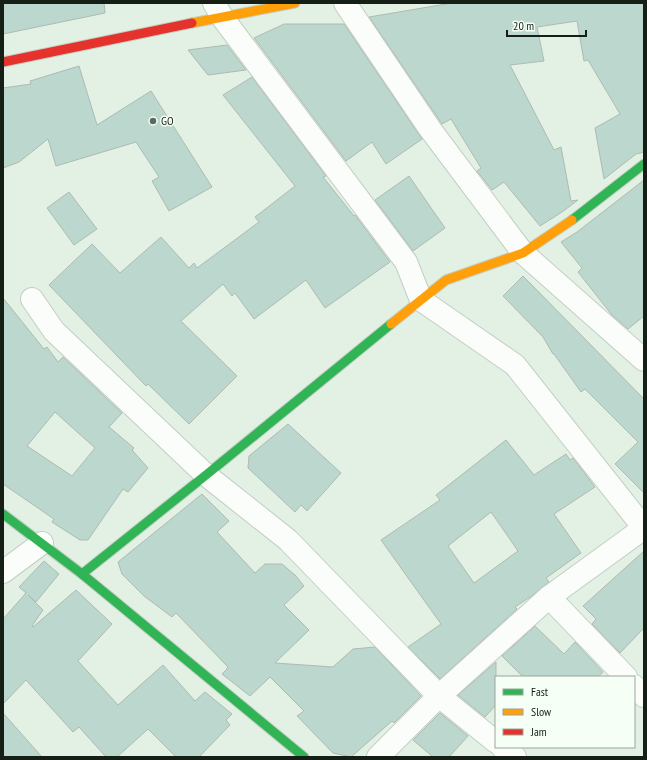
<svg xmlns="http://www.w3.org/2000/svg" width="647" height="760" viewBox="0 0 647 760" font-family="'PT Sans Narrow',sans-serif">
	<style>
		.building { fill: #bcd7cd; stroke: #adbbb3; fill-rule: evenodd }
		.lines { fill: none; stroke-linecap: round; stroke-linejoin: round }
		.street-casing { stroke: #c3cec3; stroke-width: 24 }
		.fast-casing { stroke: #c3cec3; stroke-width: 11 }
		.slow-casing { stroke: #c3cec3; stroke-width: 11 }
		.jam-casing { stroke: #c3cec3; stroke-width: 11 }
		.street { stroke: #fbfdfb; stroke-width: 22 }
		.fast { stroke: #30b455; stroke-width: 9 }
		.slow { stroke: #ff9f0a; stroke-width: 9 }
		.jam { stroke: #e5322d; stroke-width: 9 }
		.poi-dot { fill: #5d685e; stroke: #f5fff5; stroke-width: 1.5 }
		.labels { text-anchor: middle; stroke-width: 3; stroke-linejoin: round; paint-order: stroke }
		.poi-label { font-size: 12px; fill: #151f16; stroke: #f5fff5; text-anchor: start }
	</style>
	<rect width="100%" height="100%" fill="#e3f1e4"/>
	<!-- building -->
	<g class="building">
		<path d="M3,3h101l1,10 -102,21z"/>
		<path d="M452,3h192v149l-8,2 -32,25 -9,-51 25,-14 -32,-54 -4,1 -7,-40 -40,6 7,34 -34,4 44,85 7,-3 10,54 7,-1 -16,12 -22,14 -36,-44 -12,8 -15,-19 4,-3 -30,-49 -9,5 -73,-107z"/>
		<path d="M284,24h60l78,115 -36,25 -14,-22 -26,19 -92,-123z"/>
		<path d="M227,45l19,25 -38,5 -20,-25z"/>
		<path d="M79,66l18,59 54,-34 61,96 -43,24 -17,-30 7,-4 -23,-35 -80,24 -8,-27 -29,23 -16,6v-80l28,-4 -1,-3z"/>
		<path d="M252,77l74,99 -3,1 31,39 1,-1 35,47 -65,46 -19,-28 -52,39 -19,-26 -3,3 -9,-12 -42,37 56,55 -48,48 -41,-40 -2,2 -97,-101 43,-41 28,29 41,-36 28,31 5,-5 3,5 62,-46 -4,-5 40,-31 -72,-91z"/>
		<path d="M409,176l36,52 -32,23 -38,-51z"/>
		<path d="M644,180v136l-16,13 -16,-14 -34,-43 4,-4 -21,-26 16,-10z"/>
		<path d="M69,192l28,37 -23,16 -27,-37z"/>
		<path d="M523,276l121,123v94l-29,-29 23,-22 -53,-53 -4,3 -27,-38h-1l-10,-17 -40,-41z"/>
		<path d="M3,298l41,51 3,-2 11,15 5,-5 59,56 -13,14 25,21 -2,2 16,18 -20,24 -5,-3 -35,51h-8l-28,-18 2,-3 -51,-35zM55,412l40,36 -23,28 -45,-30z"/>
		<path d="M288,424l53,49 -34,38 -6,-6 -6,7 -47,-44 1,-12z"/>
		<path d="M506,440l28,35 32,-21 4,6 3,-2 22,29 -41,27 27,39 -35,25 3,4 -16,13 -18,12 2,2 -77,70 -32,-32 33,-23 -60,-84 59,-40 -4,-5zM491,512l27,39 -44,32 -26,-37z"/>
		<path d="M202,494l27,27 -12,11 38,41 10,-9h17l13,11 9,11 -20,19 25,25 -34,33 58,4 20,-18 22,-2 46,49 -27,27 -2,-2 -41,36 -18,-4 -36,-37 7,-5 -34,-34 -20,19 -28,-22 5,-5v-1l1,-1 -52,-54 -4,4 -28,-21 -22,-22 -4,-12z"/>
		<path d="M644,551v77l-24,25 -28,-29 4,-5 -13,-13z"/>
		<path d="M44,561l15,13 -23,28 -8,-7 15,15 -11,16 1,1 43,-37 36,34 -34,37 40,44 45,-40 32,36 10,-9 27,22 -6,6 4,5 -31,32h-23l-28,-28 -31,28h-11l-27,-30 -6,5 -47,-52 -23,24v-85l23,-26 -7,-6z"/>
		<path d="M535,626l29,28 11,-12 28,30 -5,5h-75l-21,-21z"/>
		<path d="M496,662v43l-11,12 -27,-22z"/>
		<path d="M3,713l39,44h-39z"/>
		<path d="M440,713l28,23 -19,21h-16l-20,-17z"/>
	</g>
	<g class="lines">
		<defs>
			<g id="street">
				<path d="M214,3l8,14 184,245 15,38 94,65 129,163"/>
				<path d="M345,3l85,126 93,124 121,107"/>
				<path d="M32,299l22,32 152,144 82,65 151,156 57,46"/>
				<path d="M3,572l39,-29"/>
				<path d="M549,597l77,80"/>
				<path d="M634,686l10,10"/>
				<path d="M502,747l13,10"/>
				<path d="M378,757l61,-61 110,-99 95,-69"/>
			</g>
			<g id="fast">
				<path d="M572,220l72,-56"/>
				<path d="M3,514l79,60 222,183"/>
				<path d="M82,574l124,-99 185,-151"/>
			</g>
			<g id="slow">
				<path d="M192,23l103,-20"/>
				<path d="M391,324l55,-44 77,-27 49,-33"/>
			</g>
			<path id="jam" d="M3,62l189,-39"/>
		</defs>
		<!-- street casing -->
		<use href="#street" class="street-casing"/>
		<!-- fast casing -->
		<use href="#fast" class="fast-casing"/>
		<!-- slow casing -->
		<use href="#slow" class="slow-casing"/>
		<!-- jam casing -->
		<use href="#jam" class="jam-casing"/>
		<!-- street -->
		<use href="#street" class="street"/>
		<!-- fast -->
		<use href="#fast" class="fast"/>
		<!-- slow -->
		<use href="#slow" class="slow"/>
		<!-- jam -->
		<use href="#jam" class="jam"/>
	</g>
	<!-- markers -->
	<circle class="poi-dot" cx="153" cy="121" r="4"/>
	<g class="labels">
		<!-- poi labels -->
		<g class="poi-label">
			<text x="161" y="125">GO</text>
		</g>
	</g>
	<!-- border -->
	<rect width="647" height="760" fill="none" stroke="#151f16" stroke-width="8"/>
	<!-- legend -->
	<rect x="495" y="676" width="140" height="72" fill="#f5fff5" stroke="#9ba59c"/>
	<rect x="503" y="689" width="20" height="6" fill="#30b455" stroke="#9ba59c"/>
	<text x="531" y="696" font-size="12" fill="#151f16">Fast</text>
	<rect x="503" y="709" width="20" height="6" fill="#ff9f0a" stroke="#9ba59c"/>
	<text x="531" y="716" font-size="12" fill="#151f16">Slow</text>
	<rect x="503" y="729" width="20" height="6" fill="#e5322d" stroke="#9ba59c"/>
	<text x="531" y="736" font-size="12" fill="#151f16">Jam</text>
	<!-- scale -->
	<path d="M507 30v6h79v-6" fill="none" stroke="#151f16" stroke-width="2"/>
	<text x="513" y="30" font-size="12" fill="#151f16" stroke="#f5fff5" stroke-width="3" paint-order="stroke">20 m</text>
</svg>
